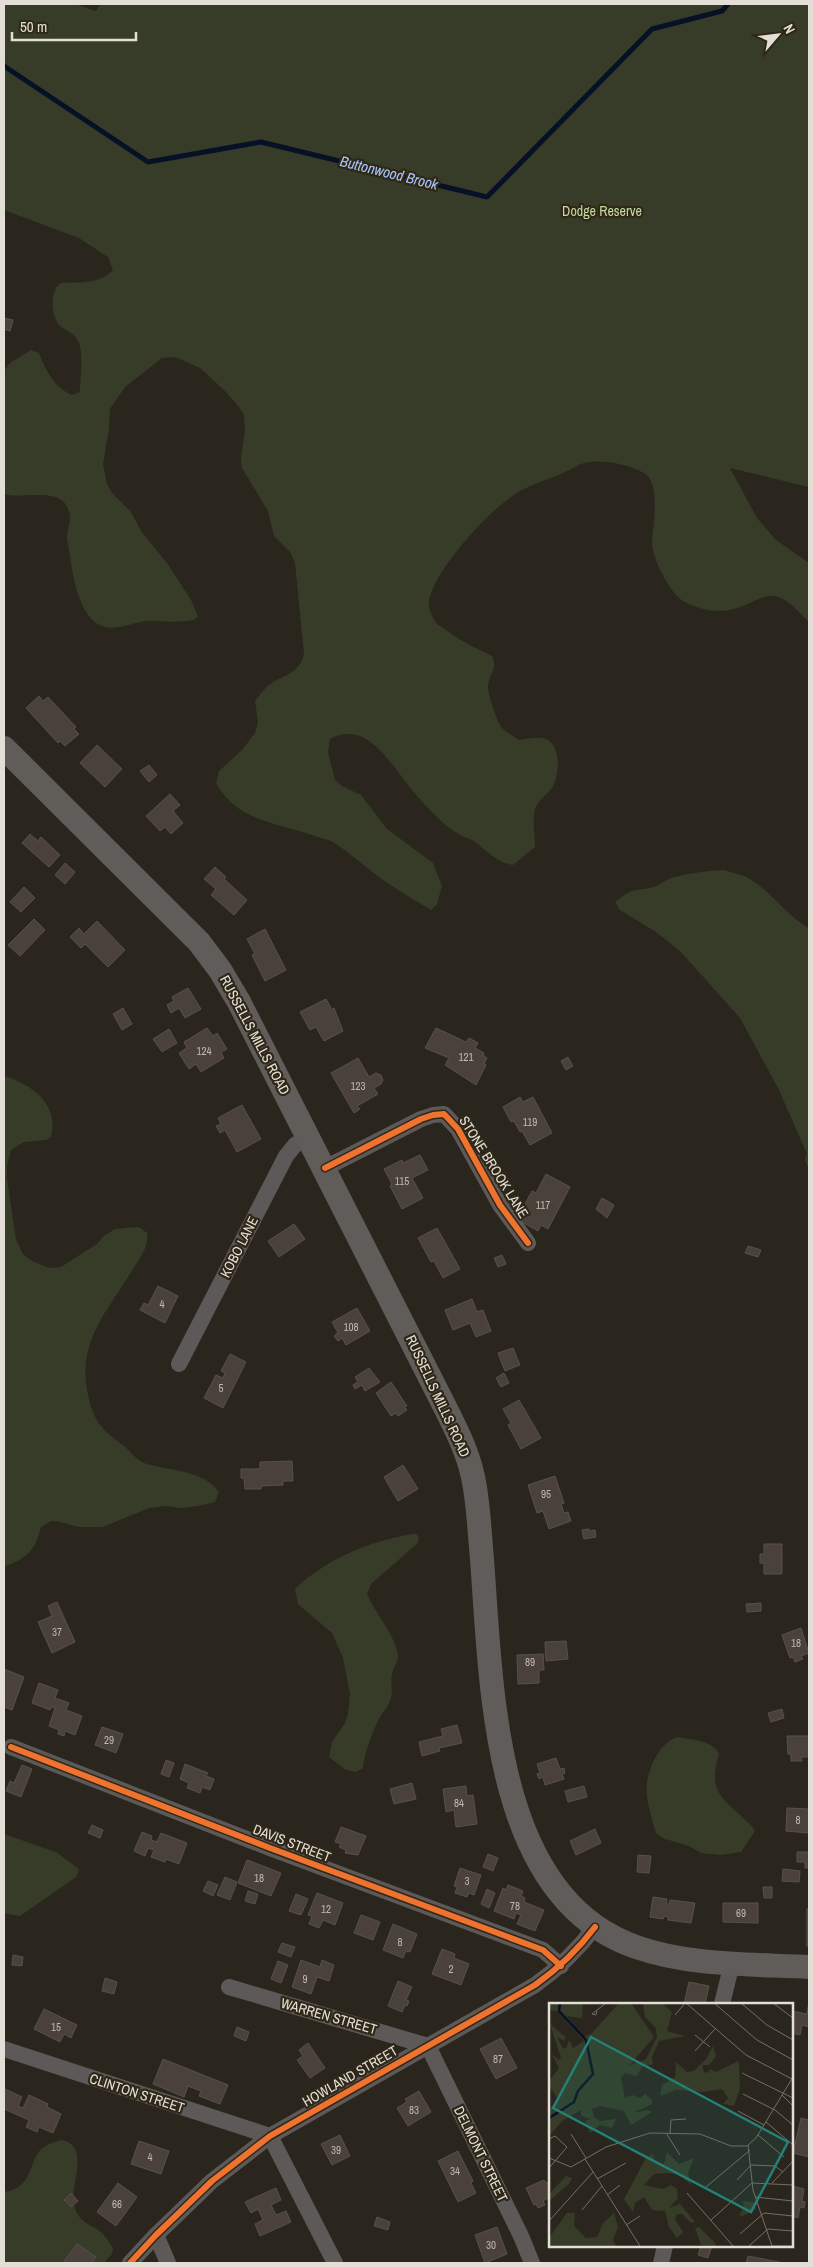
<svg xmlns="http://www.w3.org/2000/svg" width="813" height="2267" viewBox="0 0 813 2267" font-family="'Archivo Narrow',sans-serif">
	<style>
		.green { fill: #363c28 }
		.lines { fill: none; stroke-linecap: round; stroke-linejoin: round }
		.stream { stroke: #071126; stroke-width: 5 }
		.building { fill: #4a413b; stroke: #57514c }
		.minor { stroke: #5d5958; stroke-width: 16 }
		.secondary { stroke: #605c5a; stroke-width: 24 }
		.cycleway-casing { stroke: #2f2819; stroke-width: 9 }
		.cycleway { stroke: #ef722f; stroke-width: 6 }
		.labels { text-anchor: middle; stroke-width: 4.5; stroke-linejoin: round; paint-order: stroke }
		.number-label { font-size: 11px; fill: #beb8af }
		.park-label { font-size: 14px; fill: #c4d99c; stroke: #2f2819 }
		.street-label { font-size: 14px; fill: #e4dfd6; stroke: #2f2819 }
		.water-label { font-size: 15px; font-style: italic; fill: #a9c6fd; stroke: #2f2819 }
		.inset-river { fill: none; stroke: #071126; stroke-width: 2.5 }
		.inset-road { fill: none; stroke: #747068; stroke-width: 1 }
		.view { fill: #248078; fill-opacity: 0.15; stroke: #248078; stroke-width: 2.5 }
		.inset-edge { fill: none; stroke: #e4dfd6; stroke-width: 2.5 }
	</style>
	<rect width="100%" height="100%" fill="#2a261e"/>
	<!-- green -->
	<g class="green">
		<path d="M4,4h71l21,7 4,-7h709v483l-79,-19 27,50 19,22 33,23v59c-10,-9 -21,-25 -36,-26 -14,0 -23,8 -36,12 -18,6 -38,2 -54,-7 -14,-9 -31,-43 -31,-59 1,-16 9,-60 -8,-69 -15,-8 -37,-13 -55,-11 -7,0 -16,7 -24,10 -15,7 -34,12 -48,21 -28,17 -81,75 -88,107 -1,7 2,15 6,21 2,5 7,5 11,9 14,11 30,18 46,26 6,12 -2,17 -4,29 -1,7 9,38 15,44 5,4 11,8 16,11 7,-1 16,-3 23,-2 20,3 18,37 10,50 -5,7 -14,12 -17,21 -3,11 0,27 0,38l-22,18c-17,-3 -26,-14 -39,-24 -5,-3 -12,-4 -17,-8 -12,-6 -36,-32 -45,-43 -13,-16 -28,-40 -46,-51 -11,-7 -25,-6 -36,0l-2,13 7,28 7,6 19,9 26,34 46,34 9,23 -5,18 -6,6c-17,-11 -36,-21 -52,-33 -15,-11 -28,-23 -43,-33 -5,-4 -12,-5 -18,-7 -37,-14 -80,-14 -102,-54l3,-12 23,-21 13,-17 3,-11 -3,-21c4,-5 9,-12 14,-16 13,-10 31,-11 35,-31l-9,-91 -5,-11 -16,-16 -6,-25 -26,-43 -1,-10 4,-28 -1,-15 -5,-8 -14,-16 -25,-23 -25,-11 -13,1 -37,29 -15,22 -1,20 -6,35 4,20 5,9 19,19 10,19 26,32 24,37 7,16 -4,4c-16,3 -31,1 -47,1 -13,1 -29,9 -42,6 -30,-8 -33,-64 -38,-89 0,-9 5,-18 2,-27 -8,-26 -47,-11 -65,-17v-123l6,-8 21,-13 8,3c7,18 15,34 33,42l8,-3c0,-13 4,-41 -2,-51 -3,-8 -12,-10 -18,-15 -9,-9 -11,-36 1,-43 18,-1 40,1 52,-13l-5,-13 -29,-19 -75,-28z"/>
		<path d="M724,870c9,3 21,5 29,11 21,14 34,35 56,47v242l-4,-10 2,-6 -29,-66 -38,-70 -60,-67 -24,-19 -36,-22 -5,-8c18,-15 19,-10 39,-15 6,-2 11,-7 17,-9 18,-5 35,-7 53,-8z"/>
		<path d="M4,1076c29,9 55,28 47,61l-5,3 -22,2 -13,8 -4,16v12l9,62 7,14 9,7 17,7 12,-1 36,-23 7,-8 11,-7 24,-2 8,6c2,12 -5,22 -11,31 -26,45 -62,77 -47,135 6,25 15,32 35,47 7,6 13,15 23,18 24,7 56,6 72,28l-4,10 -17,4 -17,2 -15,-2 -17,2 -46,19h-25l-21,-6h-6l-10,6c-6,24 -14,31 -37,40z"/>
		<path d="M412,1534h5l2,4 -1,5 -46,40 -5,11c8,19 29,42 31,62 0,6 -5,12 -6,18 -2,9 2,19 -2,27 -2,6 -7,11 -10,16 -7,13 -16,37 -17,51l-7,4 -10,-2 -17,-13 3,-15 13,-19 3,-9 2,-20 -7,-36 -11,-25 -34,-29 -3,-15c33,-31 73,-47 117,-55z"/>
		<path d="M678,1737c15,3 34,3 41,17 -9,31 -4,39 20,60 6,6 12,10 16,17l-14,21 -20,3 -20,-2 -12,-7 -24,-7 -9,-6c-4,-15 -11,-34 -9,-50 2,-17 14,-42 31,-46z"/>
		<path d="M4,1834l52,18 23,17 -3,8 -56,39 -16,-3z"/>
		<path d="M61,2140c30,4 9,46 13,65 4,17 16,19 27,27 5,4 8,11 12,16l-1,6 -8,9h-100v-71c31,-4 24,-34 39,-44 4,-4 12,-6 18,-8z"/>
	</g>
	<g class="lines">
		<!-- stream -->
		<path class="stream" d="M4,66l144,96 113,-20 226,55 165,-168 70,-18 6,-7"/>
	</g>
	<!-- building -->
	<g class="building">
		<path d="M4,318l9,2 -3,11 -6,-2z"/>
		<path d="M39,696l4,5 5,-4 28,30 -2,2 5,5 -14,12 -5,-5 -2,2 -32,-35z"/>
		<path d="M97,745l25,24 -17,18 -25,-24z"/>
		<path d="M149,765l8,10 -8,7 -9,-11z"/>
		<path d="M170,794l10,11 -7,6 10,12 -12,11 -6,-7 -5,4 -14,-15z"/>
		<path d="M30,834l8,7 3,-4 19,18 -11,12 -27,-24z"/>
		<path d="M65,863l10,9 -10,12 -10,-9z"/>
		<path d="M215,867l11,10 -2,2 23,21 -13,15 -23,-20 5,-6 -12,-10z"/>
		<path d="M24,887l11,11 -14,14 -11,-10z"/>
		<path d="M34,919l11,11 -25,26 -12,-11z"/>
		<path d="M97,921l28,29 -17,17 -23,-23 -4,4 -11,-11 9,-9 5,6z"/>
		<path d="M265,929l21,41 -21,11 -13,-26 3,-1 -8,-15z"/>
		<path d="M188,988l13,21 -16,9 -6,-10 -8,5 -4,-8 7,-4 -2,-4z"/>
		<path d="M326,999l6,11 2,-2 9,23 -19,10 -8,-14 -6,3 -10,-18z"/>
		<path d="M123,1008l9,16 -10,6 -9,-16z"/>
		<path d="M207,1028l6,8 4,-3 10,16 -6,3 3,6 -23,14 -5,-8 -7,5 -10,-16 8,-5 -3,-6z"/>
		<path d="M436,1028l30,14 3,-4 9,5 -3,5 9,5 -1,2 4,3 -3,6 2,1 -10,20 -31,-20 4,-7 -24,-10z"/>
		<path d="M169,1029l8,14 -15,9 -9,-13z"/>
		<path d="M568,1057l5,9 -7,4 -5,-9z"/>
		<path d="M358,1058l11,19 7,-4 5,2 2,5 -2,4 -7,4 4,6 -21,12 3,3 -6,4 -23,-40z"/>
		<path d="M520,1097l3,5 10,-5 19,36 -22,12 -8,-14 -2,1 -6,-11 -3,1 -8,-15z"/>
		<path d="M242,1105l19,34 -24,13 -12,-22 -5,3 -4,-7 5,-2 -3,-6z"/>
		<path d="M420,1155l8,15 -16,8 11,20 -21,11 -12,-23 2,-2 -8,-15 18,-9 1,3z"/>
		<path d="M546,1174l24,13 -22,42 -7,-4 -3,6 -16,-9 1,-2 -5,-3 14,-26 4,2z"/>
		<path d="M602,1198l12,7 -7,13 -11,-9z"/>
		<path d="M294,1224l11,15 -26,18 -11,-16z"/>
		<path d="M437,1228l23,41 -17,9 -9,-17 -3,1 -13,-24z"/>
		<path d="M748,1246l13,4 -3,7 -13,-4z"/>
		<path d="M502,1255l4,9 -8,3 -4,-9z"/>
		<path d="M158,1286l20,10 -13,27 -25,-13 4,-7 4,2z"/>
		<path d="M472,1299l5,13 6,-2 8,21 -15,6 -6,-14 -17,7 -8,-20z"/>
		<path d="M357,1308l13,23 -24,14 -4,-7 -4,3 -4,-5 4,-3 -6,-11z"/>
		<path d="M513,1348l7,17 -15,6 -7,-18z"/>
		<path d="M230,1354l16,8 -23,46 -19,-10 12,-23 7,3 2,-5 -4,-2z"/>
		<path d="M369,1368l11,14 -15,9 -3,-6 -7,4 -2,-4 5,-3 -3,-5z"/>
		<path d="M504,1373l5,10 -8,4 -5,-9z"/>
		<path d="M391,1382l16,24 -3,1 3,3 -9,6 -2,-3 -5,3 -15,-23z"/>
		<path d="M519,1400l22,38 -20,11 -13,-24 3,-2 -8,-14z"/>
		<path d="M292,1461l1,20h-10v4l-22,1v3h-16l-1,-11h-3v-9h19v-7z"/>
		<path d="M403,1465l15,24 -20,12 -14,-24z"/>
		<path d="M555,1476l9,27 -3,1 3,9 4,-1 3,9 -22,8 -6,-18 -6,2 -9,-28z"/>
		<path d="M589,1529l1,2 5,-1 1,7 -12,2 -2,-9z"/>
		<path d="M764,1544h18v30h-18v-11h-4v-9h4z"/>
		<path d="M57,1602l18,40 -23,11 -14,-31 14,-6 -4,-10z"/>
		<path d="M761,1603v8l-14,1 -1,-8z"/>
		<path d="M801,1628l8,25 -8,3 2,3 -8,3 -2,-5 -3,1 -8,-23z"/>
		<path d="M566,1641l2,18 -22,2 -1,-19z"/>
		<path d="M543,1654l1,16h-5v13l-21,1 -1,-29z"/>
		<path d="M4,1669l20,8 -12,33 -8,-3z"/>
		<path d="M39,1683l19,7 -3,8 14,5 -3,7 16,6 -7,19 -10,-4 -1,5 -6,-2 1,-4 -10,-4 6,-18 -4,-1 -1,3 -18,-7z"/>
		<path d="M782,1709l2,9 -13,4 -3,-9z"/>
		<path d="M457,1725l5,18 -23,5 1,3 -18,5 -3,-14 24,-6 -2,-7z"/>
		<path d="M102,1727l21,7 -7,19 -21,-8z"/>
		<path d="M787,1736h22v21h-8l1,4h-11v-7h-3z"/>
		<path d="M556,1758l4,11 4,-1 1,5 -3,1 2,5 -19,6 -2,-8 -4,2 -2,-5 3,-1 -3,-9z"/>
		<path d="M166,1760l8,3 -5,14 -8,-3z"/>
		<path d="M185,1764l23,9 -2,3 8,3 -4,11 -8,-3 -2,6 -13,-5 2,-5 -9,-4z"/>
		<path d="M22,1765l10,4 -11,28 -15,-6 4,-10 4,2z"/>
		<path d="M412,1783l4,16 -22,5 -4,-15z"/>
		<path d="M466,1786l1,10 6,-1 4,29 -21,3 -2,-17 -8,2 -3,-23z"/>
		<path d="M584,1786l3,11 -19,5 -3,-11z"/>
		<path d="M787,1808l22,1v24l-23,-2z"/>
		<path d="M92,1825l11,5 -3,8 -12,-5z"/>
		<path d="M341,1827l25,9 -8,19 -13,-2 1,-3 -7,-3 2,-3 -6,-2z"/>
		<path d="M595,1829l6,14 -25,12 -6,-14z"/>
		<path d="M142,1832l10,4 -1,4 6,2 4,-9 26,10 -8,21 -13,-5 -1,3 -14,-5 3,-7 -6,-2 -3,8 -11,-5z"/>
		<path d="M797,1852h12v16h-4v-6h-8z"/>
		<path d="M488,1854l10,4 -5,13 -10,-4z"/>
		<path d="M638,1855l13,1 -2,17 -12,-1z"/>
		<path d="M247,1860l34,13 -10,23 -33,-13z"/>
		<path d="M460,1868l21,7 -7,20 -5,-2 -2,4 -12,-4 2,-6 -3,-1z"/>
		<path d="M783,1869l17,2 -1,11 -17,-1z"/>
		<path d="M225,1877l12,5 -7,18 -13,-5z"/>
		<path d="M208,1881l10,4 -5,11 -10,-5z"/>
		<path d="M508,1885l15,6 -2,5 4,2 -1,4 20,8 -9,21 -18,-7 4,-9 -5,-2 -2,6 -20,-8 9,-23 3,2z"/>
		<path d="M763,1887h9v11h-8z"/>
		<path d="M487,1889l8,4 -6,15 -8,-4z"/>
		<path d="M248,1891l10,3 -3,10 -10,-3z"/>
		<path d="M317,1893l26,10 -8,22 -12,-5 -4,8 -10,-4 3,-8 -4,-1z"/>
		<path d="M296,1894l12,5 -7,16 -12,-4z"/>
		<path d="M653,1897l14,2 -1,5h3l1,-4 25,3 -4,20 -23,-3v-3l-4,-1 -1,3 -13,-2z"/>
		<path d="M723,1903h35v20l-35,-1z"/>
		<rect x="807" y="1909" width="2" height="37"/>
		<path d="M361,1915l19,7 -7,18 -19,-7z"/>
		<path d="M393,1924l24,10 -7,18 -4,-1 -3,7 -20,-8z"/>
		<path d="M282,1943l13,4 -4,10 -13,-5z"/>
		<path d="M442,1949l13,5 -1,4 15,6 -8,21 -29,-11z"/>
		<path d="M13,1955l10,2 -1,9 -10,-1z"/>
		<path d="M301,1960l19,7 2,-7 12,5 -5,16 -12,-4 -6,17 -19,-7z"/>
		<path d="M278,1961l10,4 -7,18 -10,-4z"/>
		<path d="M105,1978l12,4 -3,12 -12,-3z"/>
		<path d="M398,1981l14,6 -6,13 3,1 -2,5 -2,-1 -3,7 -14,-6z"/>
		<path d="M689,1982l20,4 -4,18h-21z"/>
		<path d="M809,2001v26l-7,-2 -2,10 -8,-2v-22l15,3z"/>
		<path d="M44,2009l33,16 -6,13 -7,-4 -4,8 -26,-13z"/>
		<path d="M237,2027l12,5 -3,9 -12,-5z"/>
		<path d="M501,2038l16,30 -21,11 -16,-30z"/>
		<path d="M308,2043l17,25 -15,10 -13,-18 6,-4 -4,-6z"/>
		<path d="M163,2059l65,26 -8,19 -21,-8 2,-5 -13,-5 -4,11 -31,-13z"/>
		<path d="M5,2089l17,8 -4,9 5,2 6,-13 19,9 -1,3 14,7 -8,19 -14,-6 -2,5 -11,-5 3,-7 -25,-11z"/>
		<path d="M419,2091l12,21 -23,14 -11,-18 10,-6 -2,-3z"/>
		<path d="M801,2118l8,2v37l-16,-4z"/>
		<path d="M340,2135l10,21 -18,9 -11,-21z"/>
		<path d="M139,2141l30,10 -8,23 -30,-10z"/>
		<path d="M458,2151l15,30 -2,2 5,10 -18,9 -20,-41z"/>
		<path d="M544,2180l2,3 4,-2v8l-2,1 2,7 -7,4 2,4 -7,3 -2,-4 -2,1 -8,-17z"/>
		<path d="M118,2183l19,14 -21,29 -19,-14z"/>
		<path d="M792,2186l12,3 -2,12 3,1 -1,6 -4,-1 -2,11 -6,-2z"/>
		<path d="M276,2188l5,12 -10,5 5,10 10,-4 5,11 -31,14 -5,-12 8,-4 -5,-11 -7,4 -6,-11z"/>
		<path d="M71,2193l7,8 -7,6 -7,-7z"/>
		<path d="M377,2217l13,5 -2,8 -14,-4z"/>
		<path d="M497,2227l10,27 -22,9 -10,-28z"/>
		<path d="M77,2244l19,13 -5,6h-28z"/>
		<path d="M701,2246h11l-4,12 -10,-3z"/>
		<path d="M748,2256l36,7h-38z"/>
	</g>
	<g class="lines">
		<!-- minor -->
		<g class="minor">
			<path d="M325,1168l96,-49 12,-4 11,-1 14,15 42,76 28,38"/>
			<path d="M179,1364l107,-208 9,-11 14,-9"/>
			<path d="M11,1747l259,101 273,102 18,16"/>
			<path d="M229,1987l199,59 93,190 11,27"/>
			<path d="M722,2004l10,-41"/>
			<path d="M4,2049l266,87 65,127"/>
			<path d="M156,2235l12,28"/>
			<path d="M130,2263l26,-28 56,-54 58,-45 265,-151c24,-17 42,-34 60,-58"/>
			<path d="M661,2263l4,-17"/>
		</g>
		<!-- secondary -->
		<path class="secondary" d="M4,748l195,194 21,28 19,32 207,407c11,22 22,44 27,68 5,23 6,47 8,70 11,129 7,349 155,400 54,19 116,17 173,20"/>
		<defs>
			<g id="cycleway">
				<path d="M325,1168l96,-49 12,-4 11,-1 14,15 42,76 28,38"/>
				<path d="M11,1747l259,101 273,102 18,16"/>
				<path d="M130,2263l26,-28 56,-54 58,-45 265,-151c24,-17 42,-34 60,-58"/>
			</g>
		</defs>
		<!-- cycleway casing -->
		<use href="#cycleway" class="cycleway-casing"/>
		<!-- cycleway -->
		<use href="#cycleway" class="cycleway"/>
	</g>
	<g class="labels">
		<!-- number labels -->
		<g class="number-label">
			<text x="204" y="1055">124</text>
			<text x="466" y="1061">121</text>
			<text x="358" y="1090">123</text>
			<text x="530" y="1126">119</text>
			<text x="402" y="1185">115</text>
			<text x="543" y="1209">117</text>
			<text x="162" y="1308">4</text>
			<text x="351" y="1331">108</text>
			<text x="221" y="1392">5</text>
			<text x="546" y="1498">95</text>
			<text x="57" y="1636">37</text>
			<text x="796" y="1647">18</text>
			<text x="530" y="1666">89</text>
			<text x="109" y="1744">29</text>
			<text x="459" y="1807">84</text>
			<text x="798" y="1824">8</text>
			<text x="259" y="1882">18</text>
			<text x="467" y="1885">3</text>
			<text x="515" y="1910">78</text>
			<text x="326" y="1913">12</text>
			<text x="741" y="1917">69</text>
			<text x="400" y="1946">8</text>
			<text x="451" y="1973">2</text>
			<text x="305" y="1983">9</text>
			<text x="56" y="2031">15</text>
			<text x="498" y="2063">87</text>
			<text x="414" y="2114">83</text>
			<text x="336" y="2154">39</text>
			<text x="150" y="2161">4</text>
			<text x="455" y="2175">34</text>
			<text x="117" y="2208">66</text>
			<text x="491" y="2249">30</text>
		</g>
		<!-- park labels -->
		<g class="park-label">
			<text x="602" y="216">Dodge Reserve</text>
		</g>
		<!-- street labels -->
		<g class="street-label">
			<text transform="translate(255 1035) rotate(62)" y="5">RUSSELLS MILLS ROAD</text>
			<text transform="translate(494 1167) rotate(58)" y="5">STONE BROOK LANE</text>
			<text transform="translate(239 1247) rotate(-63)" y="5">KOBO LANE</text>
			<text transform="translate(438 1396) rotate(65)" y="5">RUSSELLS MILLS ROAD</text>
			<text transform="translate(292 1843) rotate(21)" y="5">DAVIS STREET</text>
			<text transform="translate(329 2016) rotate(16)" y="5">WARREN STREET</text>
			<text transform="translate(350 2076) rotate(-30)" y="5">HOWLAND STREET</text>
			<text transform="translate(137 2093) rotate(18)" y="5">CLINTON STREET</text>
			<text transform="translate(481 2154) rotate(64)" y="5">DELMONT STREET</text>
		</g>
		<!-- water labels -->
		<g class="water-label">
			<text transform="translate(389 173) rotate(14)" y="5">Buttonwood Brook</text>
		</g>
	</g>
	<!-- overview -->
	<g transform="translate(549 2003)">
		<rect width="244" height="244" fill="#2a261e"/>
		<path d="M0,0h34l-1,15 -15,-2 16,22 9,-5 27,-30h12l23,34 -25,29 17,-7 11,-22 -1,-9 -11,-11 -2,-14h19l10,9 -5,19 18,5 -26,5 -7,16 1,7 -11,3 -5,9 -12,-3 -4,5 4,20 8,-3 7,3 5,-4 7,6v4l-19,9 15,-3 4,2 -21,13 -7,-14 -24,-5 -8,3 2,8 6,4 16,-2 -4,9 -12,-3 -10,8 -5,-12 6,-2 -10,-3v-6l-19,11 -13,15v-27l10,-9 -10,-14v-5l10,-13 -7,-14 7,6 2,-2 -11,-34 16,13 -2,4 -7,-4 6,12 4,-2 2,-7 4,8 11,-7 -27,-30 -8,-1zM164,43l3,10 -7,9h-7l2,7 4,1 2,-4 6,3 23,-11 1,28 -6,17 -11,-2 5,-6 -6,-9 -18,3 -28,-2 -16,6 2,-11 13,-8 1,-15 11,10 7,-1 12,-12zM118,149l12,12 15,-6 -6,15 3,12 -11,-10 -12,-2 -14,1 -10,11 19,4 8,-4 6,4 1,9 -9,10 11,-4 15,18 -4,1 -9,-9h-5l-2,5 8,13 -6,6 -8,-11 -4,-16 -13,-1 -8,-13 -9,6 -2,9 -9,-13 22,-41 7,-4 2,7 9,3zM17,173l6,2 -3,6 -20,17v-7zM194,198l11,1 2,7 -13,7 -4,-1 5,-7zM18,210h8l-1,13 12,12 11,-1 6,-14 11,-10 4,14 -5,13 3,6h-66l-1,-8zM150,224l16,16 1,3 -15,-1 -6,-17z" fill="#363c28"/>
		<path class="inset-river" d="M0,115l25,-16 4,-11 15,-17 -7,-34 -27,-29 1,-8"/>
		<path class="inset-road" d="M137,0l60,52 46,24M165,0l43,37 36,20M192,0l26,22 26,15M224,0l20,15M48,8l-1,4 -4,-1 14,-11M126,12l10,-12M146,32l15,12M146,48l20,-22M193,70l51,25M194,91l32,16 18,15M233,92l11,11M189,108l26,14M217,119l27,23M117,130l14,22M121,130l1,-13 15,-1M22,131l15,24M209,132l26,22M0,136l6,-3 12,11 -18,21M199,142l5,45 19,56M0,155l22,9 35,-20 44,-14 50,1 31,12h16l9,-8 37,-61M36,156l55,87M48,176l29,-16M188,177l14,-15 24,1 8,6M223,180l21,-22M157,184l44,-37M138,190l46,53M58,192l13,-10M206,194l38,4M33,207l20,-24M162,217l41,-37 41,2M0,218l44,-49M77,222l14,-9M191,231l24,-21 29,3M200,243l19,-17 25,2M222,243h22"/>
		<path class="view" d="M42,34l197,105 -37,70 -198,-104z"/>
		<rect width="244" height="244" class="inset-edge"/>
	</g>
	<!-- border -->
	<rect width="813" height="2267" fill="none" stroke="#e4dfd6" stroke-width="10"/>
	<!-- north arrow -->
	<g transform="translate(778 35) rotate(62)" stroke="#2f2819" stroke-width="4" paint-order="stroke">
	<path d="M0-4L9 19L0 12L-9 19Z" fill="#e4dfd6"/>
	<text y="-8" font-size="14" font-weight="bold" text-anchor="middle" fill="#e4dfd6">N</text>
	</g>
	<!-- scale -->
	<path d="M12 32v8h124v-8" fill="none" stroke="#e4dfd6" stroke-width="2.5"/>
	<text x="20" y="32" font-size="15" fill="#e4dfd6" stroke="#2f2819" stroke-width="4" paint-order="stroke">50 m</text>
</svg>
